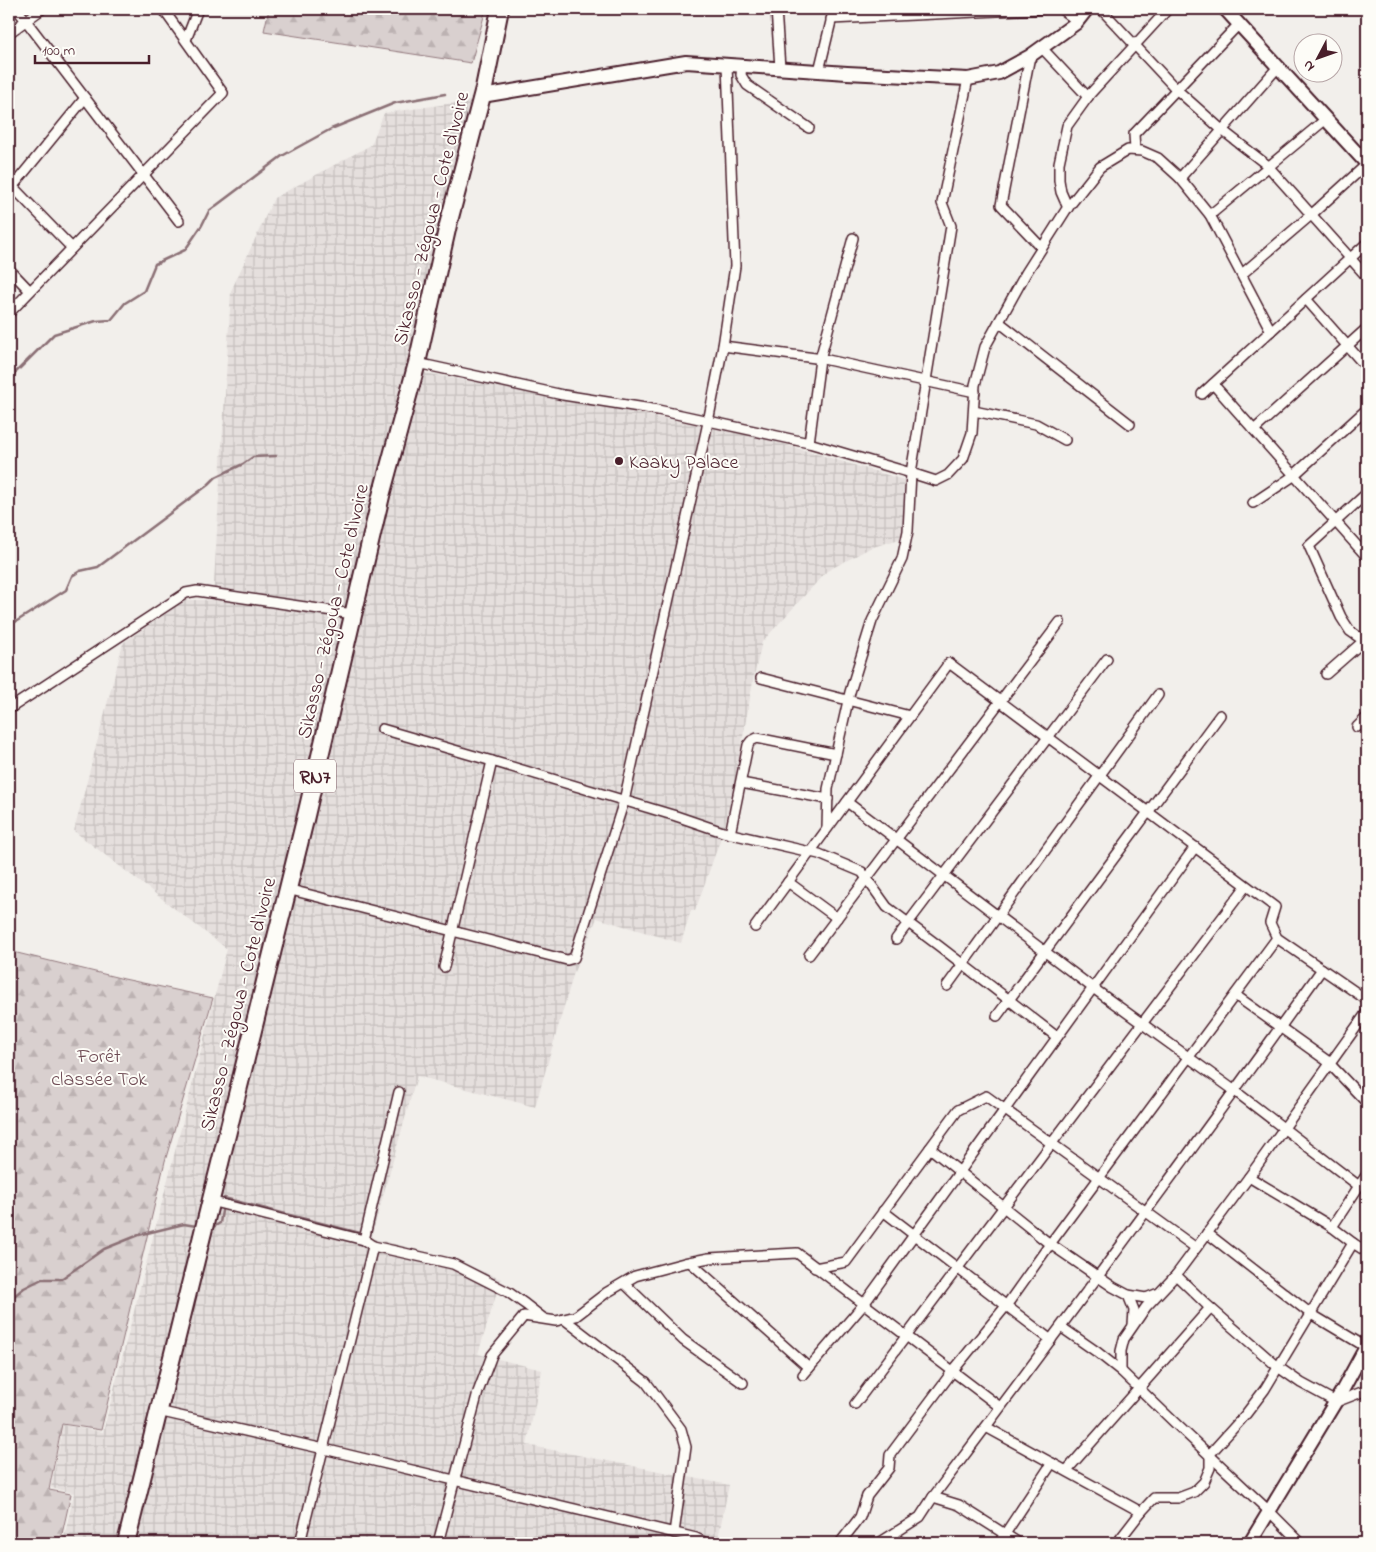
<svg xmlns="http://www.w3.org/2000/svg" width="1376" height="1552" viewBox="0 0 1376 1552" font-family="'Indie Flower',sans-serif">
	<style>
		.industrial { fill: url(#industrial-grid) }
		.forest { fill: url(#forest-firs); stroke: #92787d }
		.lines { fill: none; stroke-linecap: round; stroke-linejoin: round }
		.stream { stroke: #8b6f75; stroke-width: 2.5 }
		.street-casing { stroke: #4a1f2b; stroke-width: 12 }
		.secondary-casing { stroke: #4a1f2b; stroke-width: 16 }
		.highway-casing { stroke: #4a1f2b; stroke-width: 20 }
		.street { stroke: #fdfcf7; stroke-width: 9 }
		.secondary { stroke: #fdfcf7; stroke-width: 12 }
		.highway { stroke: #fdfcf7; stroke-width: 16 }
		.poi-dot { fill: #4a1f2b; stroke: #fdfcf7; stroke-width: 2 }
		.labels { text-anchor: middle; stroke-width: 4; stroke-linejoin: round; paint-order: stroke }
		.shield { fill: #fdfcf7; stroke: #806168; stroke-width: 1 }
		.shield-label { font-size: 19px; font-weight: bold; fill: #4a1f2b }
		.street-label { font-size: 20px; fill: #4a1f2b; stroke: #fdfcf7 }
		.poi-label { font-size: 20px; fill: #4a1f2b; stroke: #fdfcf7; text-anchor: start }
		.park-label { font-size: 20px; fill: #6e4b54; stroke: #fdfcf7 }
	</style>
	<defs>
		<pattern id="industrial-grid" width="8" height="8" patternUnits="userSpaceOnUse" patternTransform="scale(1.25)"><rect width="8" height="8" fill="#e5dfdd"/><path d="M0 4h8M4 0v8" fill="none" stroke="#c6bfbe"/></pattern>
		<pattern id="forest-firs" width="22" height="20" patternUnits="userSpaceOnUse" patternTransform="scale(1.25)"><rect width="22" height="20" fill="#d9d0cf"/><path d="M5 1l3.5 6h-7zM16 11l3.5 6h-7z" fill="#bcb2b2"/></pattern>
	</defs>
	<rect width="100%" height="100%" fill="#f2efeb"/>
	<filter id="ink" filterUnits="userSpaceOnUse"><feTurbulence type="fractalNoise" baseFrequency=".02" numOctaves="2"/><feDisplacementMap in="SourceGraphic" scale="10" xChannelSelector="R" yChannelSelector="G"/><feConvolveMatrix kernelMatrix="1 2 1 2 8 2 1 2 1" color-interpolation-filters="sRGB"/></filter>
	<g filter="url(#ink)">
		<!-- industrial -->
		<path class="industrial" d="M490,98l-69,274 339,65 144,43 -1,58 -33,10 -43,23 -65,71 -8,34 -19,105 -12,51 -28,79 -4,-1 -10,33 -84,-25 -23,54 -39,135 -118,-31 -46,162 77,20 53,21 -23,75 64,16 -15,75 202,40 -12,58h-654l11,-50 -23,-5 12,-63 40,7 124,-483 -153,-118 49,-188 63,-43h27l18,-309 43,-93 97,-53 13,-32z"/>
		<!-- forest -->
		<g class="forest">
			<path d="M269,9h217l-15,54 -207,-32z"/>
			<path d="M9,951l115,28 89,19 -48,163 -64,269 -39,-6 -13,66 22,4 -11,49h-51z"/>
		</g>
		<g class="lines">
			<!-- stream -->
			<g class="stream">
				<path d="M9,379l45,-45 42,-13 15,-1 14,-17 19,-12 11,-27 30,-14 17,-25 7,-14 73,-55 49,-27 64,-26 50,-9"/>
				<path d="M9,626l57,-36 6,-14 8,-5 18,-4 110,-82 8,-8 27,-13 10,-7 23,-1"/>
				<path d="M224,1198l136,35"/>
				<path d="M210,1229l10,-6 2,-12"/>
				<path d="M9,1300l15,-12 18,-9h19l43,-30 35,-14 45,-11 12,2"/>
			</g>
			<defs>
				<g id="street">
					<path d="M17,9l162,212"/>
					<path d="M776,9l4,59"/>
					<path d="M1061,9l16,12"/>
					<path d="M1101,9l75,80 46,41 45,35 100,112"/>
					<path d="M831,19l211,-10"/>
					<path d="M9,33l33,-24"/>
					<path d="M186,40l12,-31"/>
					<path d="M1042,48l46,49"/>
					<path d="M1030,56l-29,149 40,42"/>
					<path d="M742,66l-1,9 6,10 62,43"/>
					<path d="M819,71l15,-62"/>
					<path d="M968,79l-26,124 9,23 -40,247 25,8 12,-6 15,-16 9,-26 3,-48 10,-38 41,-74 40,-63 34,-43 28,-17 14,1 16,7 22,20 30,37 61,116"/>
					<path d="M1135,150l-1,-16 105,-110"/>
					<path d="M1180,178l98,-111"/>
					<path d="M9,183l63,65"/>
					<path d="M9,191l76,-93"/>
					<path d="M1068,208l-7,-16 -2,-12v-17l8,-37 23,-32 78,-85"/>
					<path d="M1210,215l116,-96"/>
					<path d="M9,269l21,22"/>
					<path d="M1242,274l69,-59 56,-51"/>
					<path d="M1306,299l61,69"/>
					<path d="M9,313l214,-220 -60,-84"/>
					<path d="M999,322l131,102"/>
					<path d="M723,346l100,13 152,33"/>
					<path d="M417,363l146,32 95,15 151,33 102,30 -3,58 -6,28 -30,62 -22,71 -22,97 -1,39"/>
					<path d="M1213,384l154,173"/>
					<path d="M1202,394l165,-151"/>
					<path d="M974,411l62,13 29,16"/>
					<path d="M1254,430l113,-102"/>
					<path d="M809,443l11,-84 33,-121"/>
					<path d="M1367,493l-58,53 32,71 9,14 10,7 7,1"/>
					<path d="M1253,503l39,-26 75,-68"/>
					<path d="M1326,674l41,-36"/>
					<path d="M761,678l149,38"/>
					<path d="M9,709l177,-116 11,-2 156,23"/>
					<path d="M1357,727l10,-10"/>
					<path d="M382,729l110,32"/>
					<path d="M741,783l87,16"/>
					<path d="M847,802l246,186 142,103 124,95 8,-12"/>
					<path d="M730,834l18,-89 3,-4 6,-3 79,16"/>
					<path d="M788,882l49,36"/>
					<path d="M287,889l280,71 7,-2 50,-157 83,-374 16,-81 12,-80 -8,-201"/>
					<path d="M755,927l194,-264 326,244 -5,16 7,15 90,62"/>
					<path d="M896,939l211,-280"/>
					<path d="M809,955l251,-333"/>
					<path d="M444,967l48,-206 184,55 47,16 96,22 43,18 25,35 52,39 118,91"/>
					<path d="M947,986l211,-291"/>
					<path d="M1235,995l91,65 41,43"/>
					<path d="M997,1016l223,-301"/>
					<path d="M930,1148l116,93 67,46 15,8 18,3 10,-4"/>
					<path d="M1249,1177l83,50"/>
					<path d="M210,1201l154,39 9,6 -73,297"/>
					<path d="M883,1211l168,129"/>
					<path d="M1207,1233l104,81 55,33"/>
					<path d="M364,1240l35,-148"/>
					<path d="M1353,1243l14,9"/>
					<path d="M373,1246l80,18 55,28 17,12 18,14"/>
					<path d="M690,1262l119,106"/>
					<path d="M815,1268l31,-6 112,-152 28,-14 210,152"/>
					<path d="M1176,1275l30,29 72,63 23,16 35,19 31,-12"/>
					<path d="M624,1283l59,57 60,43"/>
					<path d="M1128,1295l6,15 -1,15"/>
					<path d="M564,1319l82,63 35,47 5,18 -12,86"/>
					<path d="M1061,1327l36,25 24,19 54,52 95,89 31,31"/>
					<path d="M1121,1371v-20l3,-12 9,-13 13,-19 30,-32 73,-98 118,-165"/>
					<path d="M803,1375l61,-71 331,-457"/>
					<path d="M855,1404l391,-518"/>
					<path d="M158,1411l166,38 372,89 10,5"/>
					<path d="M986,1427l155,85"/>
					<path d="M1067,1470l143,-162"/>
					<path d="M933,1497l26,8 60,38"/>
					<path d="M892,1536l10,7"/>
					<path d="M438,1543l40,-151 14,-37 32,-39 32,5 20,-5 30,-23 29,-17 49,-13 25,-5 88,-5 203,154"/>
					<path d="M840,1543l20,-26 7,-21 22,-28 1,-13 62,-83 54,-66 44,-62 227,-306"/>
					<path d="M879,1543l41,-26 13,-20c131,-174 262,-350 389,-528"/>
					<path d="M999,1543l53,-80"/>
					<path d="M1117,1543l24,-31 13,-14h24l16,-6 10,-10 6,-14v-14l36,-40 19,-25 88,-146 -21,-16 27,-41"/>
				</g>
				<g id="secondary">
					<path d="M1225,9l142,155"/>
					<path d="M482,96l204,-34 161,11 121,6 31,-6 31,-17 46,-33 11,-14"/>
					<path d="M1250,1543l92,-152 25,-46"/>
				</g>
				<path id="highway" d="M126,1543l178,-719 77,-328 36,-133 31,-138 36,-137 16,-79"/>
			</defs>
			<!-- street casing -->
			<use href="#street" class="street-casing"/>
			<!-- secondary casing -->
			<use href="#secondary" class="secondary-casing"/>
			<!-- highway casing -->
			<use href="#highway" class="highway-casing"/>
			<!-- street -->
			<use href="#street" class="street"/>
			<!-- secondary -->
			<use href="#secondary" class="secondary"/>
			<!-- highway -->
			<use href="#highway" class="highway"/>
		</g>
	</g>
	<!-- markers -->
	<circle class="poi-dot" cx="619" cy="461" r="5"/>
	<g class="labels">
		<!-- shield labels -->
		<rect class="shield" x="294" y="759.5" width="42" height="33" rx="4"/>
		<g class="shield-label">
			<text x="315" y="783">RN7</text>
		</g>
		<!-- street labels -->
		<g class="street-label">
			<text transform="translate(430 218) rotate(-76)" y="7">Sikasso - Zégoua - Cote d'Ivoire</text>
			<text transform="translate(332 611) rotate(-77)" y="7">Sikasso - Zégoua - Cote d'Ivoire</text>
			<text transform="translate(237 1004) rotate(-76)" y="7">Sikasso - Zégoua - Cote d'Ivoire</text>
		</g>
		<!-- poi labels -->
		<g class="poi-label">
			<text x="629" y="468">Kaaky Palace</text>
		</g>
		<!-- park labels -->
		<g class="park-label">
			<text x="99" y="1062">Forêt<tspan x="99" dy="23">classée Tok</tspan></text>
		</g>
	</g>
	<!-- margin -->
	<rect width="1376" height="1552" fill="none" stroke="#fdfcf7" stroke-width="30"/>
	<rect x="15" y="15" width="1346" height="1522" fill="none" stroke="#4a1f2b" stroke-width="2" filter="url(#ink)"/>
	<!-- north arrow -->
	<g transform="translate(1318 58) rotate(229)"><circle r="24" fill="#fdfcf7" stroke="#b5a4a5"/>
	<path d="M0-4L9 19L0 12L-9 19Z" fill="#4a1f2b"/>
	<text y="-8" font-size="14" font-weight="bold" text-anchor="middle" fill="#4a1f2b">N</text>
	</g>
	<!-- scale -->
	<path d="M35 55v8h114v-8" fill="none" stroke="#4a1f2b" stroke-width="2.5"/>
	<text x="42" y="55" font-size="15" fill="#4a1f2b" stroke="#fdfcf7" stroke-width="4" paint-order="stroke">100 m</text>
</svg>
